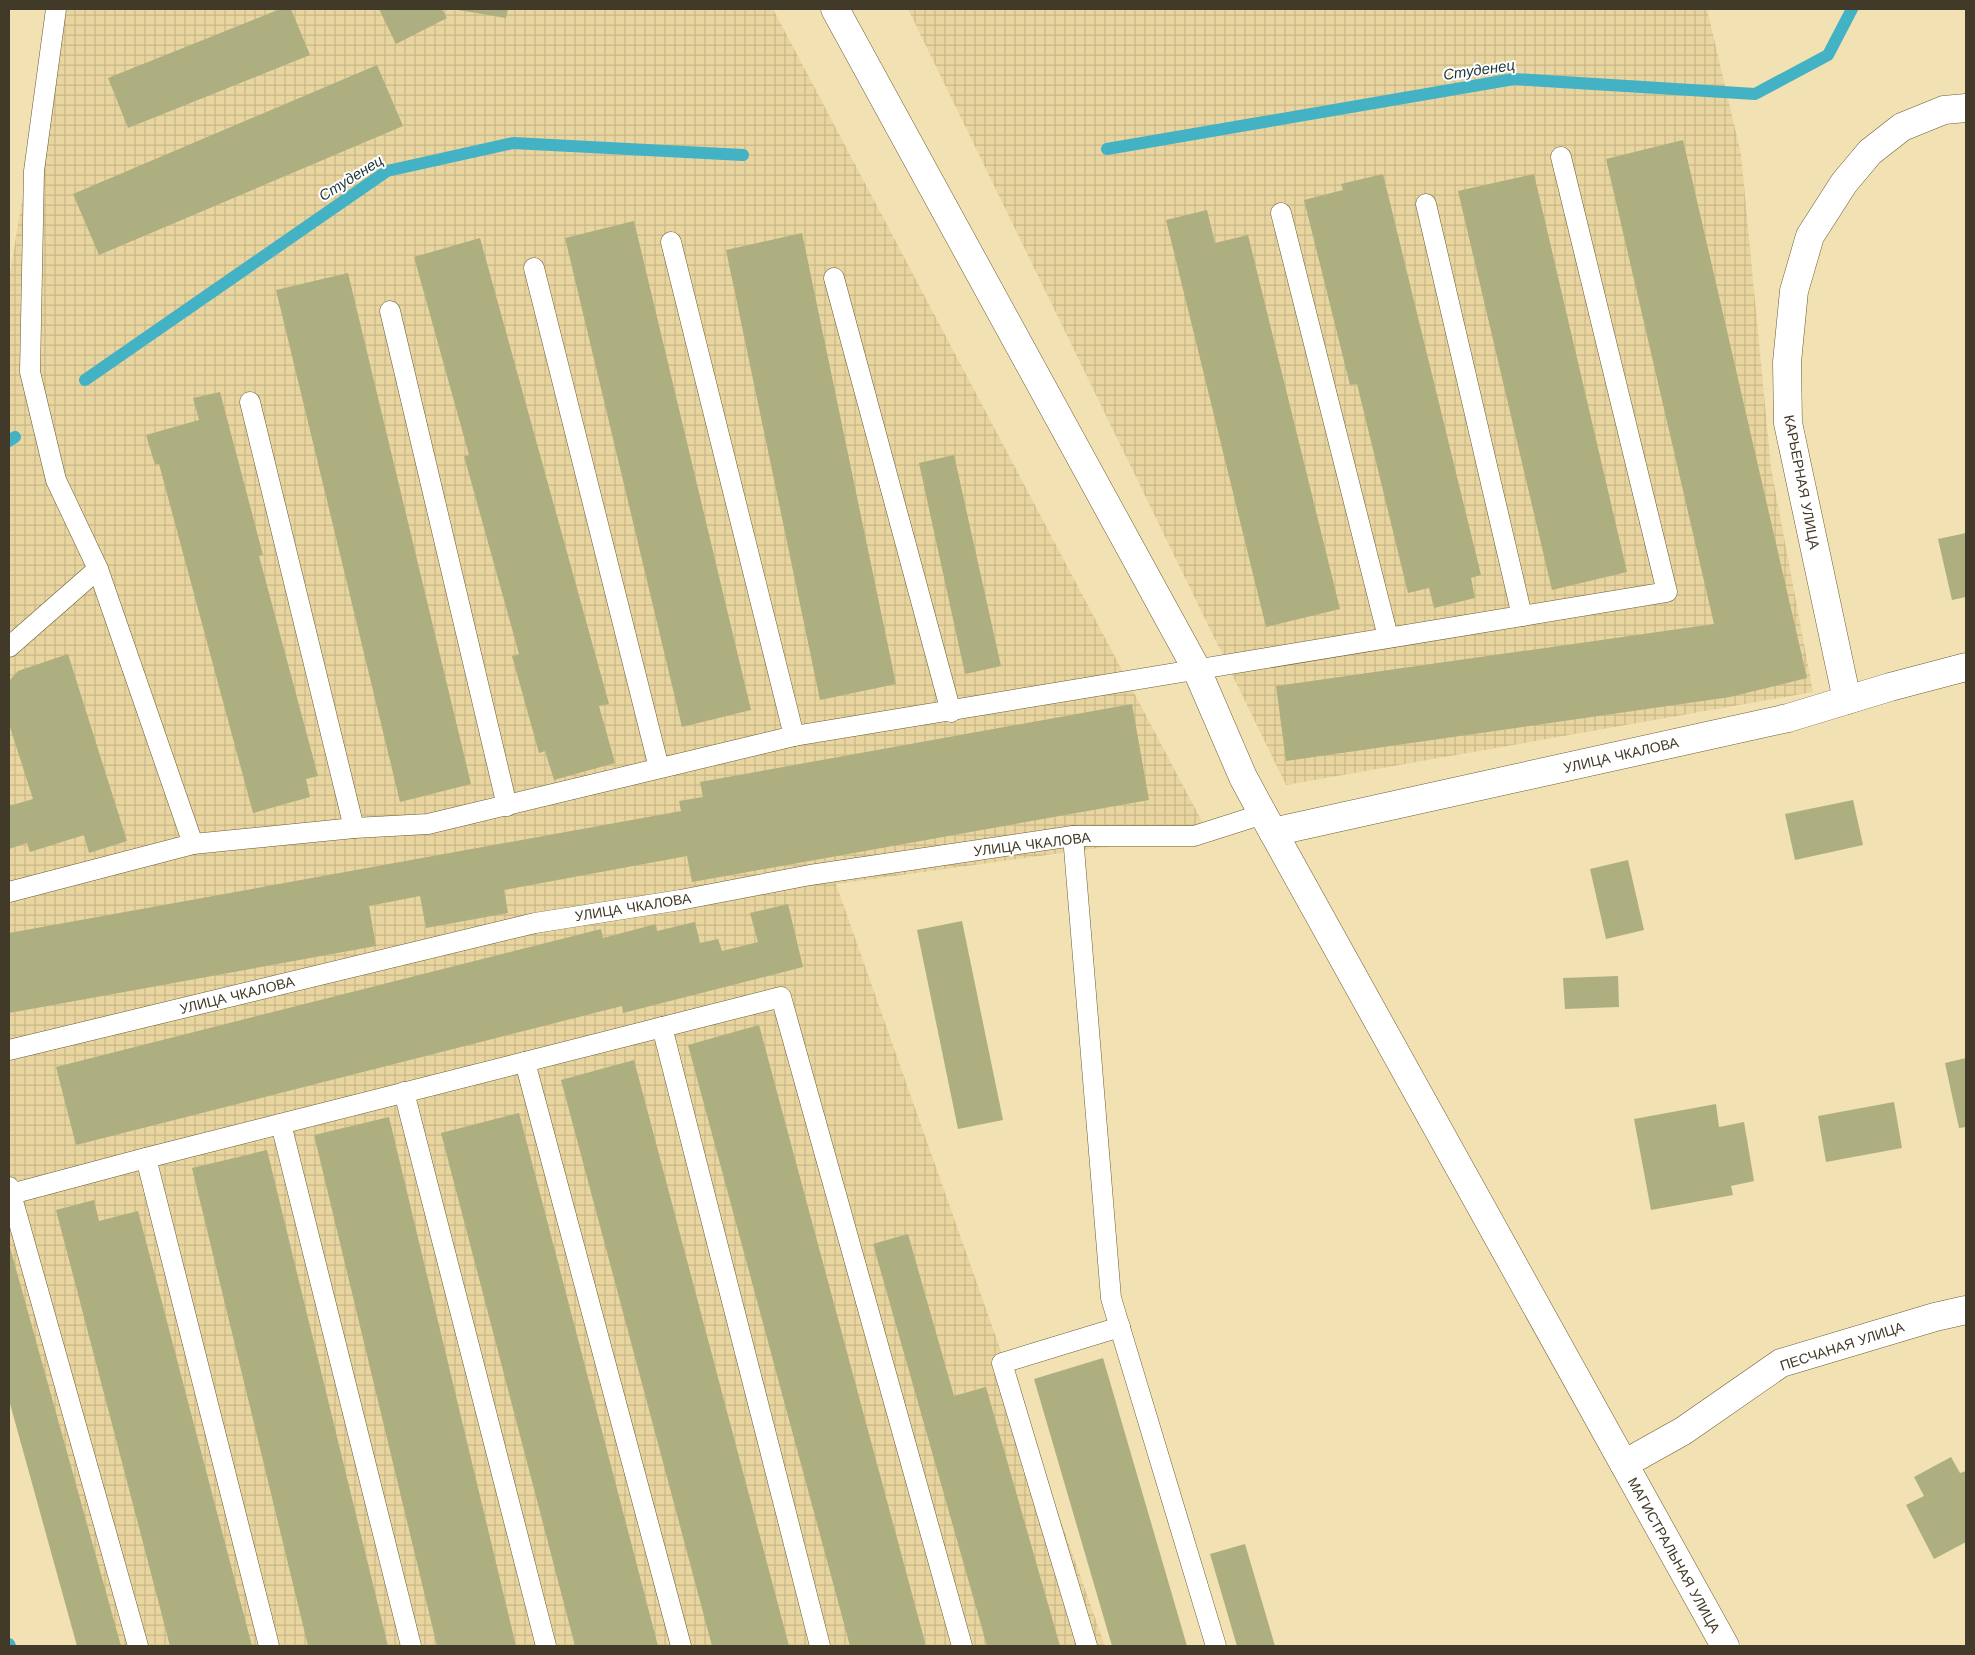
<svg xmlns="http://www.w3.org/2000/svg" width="1975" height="1655" viewBox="0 0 1975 1655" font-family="'Work Sans',sans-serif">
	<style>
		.industrial { fill: url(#industrial-grid) }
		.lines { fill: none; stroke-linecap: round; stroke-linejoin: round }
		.stream { stroke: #43b2c4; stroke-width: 12 }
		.building { fill: #adaf81 }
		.service-casing { stroke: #6b5c32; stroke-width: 21 }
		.minor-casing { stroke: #6b5c32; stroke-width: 29 }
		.secondary-casing { stroke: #6b5c32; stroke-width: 29 }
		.service { stroke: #fff; stroke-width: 20 }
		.minor { stroke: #fff; stroke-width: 28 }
		.secondary { stroke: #fff; stroke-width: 28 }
		.labels { text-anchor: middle; stroke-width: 4; stroke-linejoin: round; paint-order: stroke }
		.street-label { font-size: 14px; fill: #413a28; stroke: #fff }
		.water-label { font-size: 15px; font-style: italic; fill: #1d363a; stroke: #fff }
	</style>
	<defs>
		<pattern id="industrial-grid" width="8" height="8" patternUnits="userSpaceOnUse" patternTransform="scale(1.25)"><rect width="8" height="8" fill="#e9d5a0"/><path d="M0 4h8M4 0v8" fill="none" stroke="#c9b88a"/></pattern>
	</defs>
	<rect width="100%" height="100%" fill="#f2e1b3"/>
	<!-- industrial -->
	<g class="industrial">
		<path d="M54,9h719l435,824 -372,51 269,762h-995l-101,-363v-1004z"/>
		<path d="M908,9h799l34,145 30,314 42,224 -527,93z"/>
	</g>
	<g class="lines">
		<!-- stream -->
		<g class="stream">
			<path d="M1107,149l407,-70 241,15 73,-39 24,-46"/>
			<path d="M85,380l302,-209 126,-28 230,12"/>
			<path d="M9,441l6,-4"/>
			<path d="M9,1644l1,2"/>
		</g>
	</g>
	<!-- building -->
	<g class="building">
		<path d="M280,9h11l19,46 -182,73 -20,-50z"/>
		<path d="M379,9h63l5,9 -51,26z"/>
		<path d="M452,9h56l-2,9z"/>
		<path d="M377,65l26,61 -304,129 -26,-61z"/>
		<path d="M1683,140l124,538 -77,19 -444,64 -10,-75 438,-62 -108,-465z"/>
		<path d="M1383,174l98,401 -10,3 4,20 -41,10 -5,-20 -21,5 -51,-209 -7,1 -46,-185 39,-10 -2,-6z"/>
		<path d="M1534,174l93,398 -75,18 -94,-399z"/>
		<path d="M1207,210l8,33 33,-8 92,374 -74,18 -100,-407z"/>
		<path d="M634,221l117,489 -69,17 -117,-489z"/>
		<path d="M802,233l94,451 -76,16 -94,-450z"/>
		<path d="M480,238l129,466 -10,2 16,57 -61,17 -9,-29 -6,2 -27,-97 7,-2 -55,-198 5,-1 -55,-198z"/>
		<path d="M348,273l123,511 -71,18 -124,-512z"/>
		<path d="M220,392l43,163 -4,1 59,220 -12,3 4,18 -57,16 -94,-349 -4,1 -9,-30 53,-15 -6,-22z"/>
		<path d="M954,455l47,211 -36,8 -46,-211z"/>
		<path d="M1966,533v64l-14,3 -14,-61z"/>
		<path d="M68,654l59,187 -38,12 -5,-18 -54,17 -3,-9 -18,6v-43l24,-7 -24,-75v-43l9,-10z"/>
		<path d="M1132,704l17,96 -457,82 -5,-26 -183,34 4,23 -82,15 -6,-32 -51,10 7,40 -367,67v-80l672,-122 -2,-10 24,-4 -3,-15z"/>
		<path d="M1853,800l10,45 -68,15 -10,-46z"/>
		<path d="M1628,860l16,70 -38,9 -16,-70z"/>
		<path d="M788,904l15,63 -180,46 -1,-7 -546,139 -20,-78 545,-138 2,9 53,-14 1,7 38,-9 5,21 18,-4 4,12 36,-9 -8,-29z"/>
		<path d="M962,921l41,199 -45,9 -41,-199z"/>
		<path d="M1618,976l1,31 -54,2 -2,-31z"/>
		<path d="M759,1025l167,621h-76l-162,-601z"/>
		<path d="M1966,1058v69l-7,1 -14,-65z"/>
		<path d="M634,1060l155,586h-77l-151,-566z"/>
		<path d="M1894,1102l8,46 -76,14 -8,-46z"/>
		<path d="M1716,1104l3,23 25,-5 10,59 -23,5 2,9 -82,15 -17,-91z"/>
		<path d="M519,1113l139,533h-83l-134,-513z"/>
		<path d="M389,1117l127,529h-79l-123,-511z"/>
		<path d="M267,1150l121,496h-80l-116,-478z"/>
		<path d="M94,1200l5,21 39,-10 114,435h-82l-114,-436z"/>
		<path d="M908,1234l46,162 32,-9 74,259h-73l-114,-402z"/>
		<path d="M9,1244l112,402h-44l-68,-246z"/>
		<path d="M1103,1358l84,288h-75l-78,-267z"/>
		<path d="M1951,1457l9,16 6,-2v71l-32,17 -28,-54 18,-9 -10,-19z"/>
		<path d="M1245,1544l30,102h-38l-27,-92z"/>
	</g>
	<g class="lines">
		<defs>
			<g id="service">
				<path d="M1426,204l96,412"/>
				<path d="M1281,213l107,424"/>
				<path d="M671,242l123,494"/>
				<path d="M534,268l125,500"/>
				<path d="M834,278l117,434"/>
				<path d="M390,311l117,495"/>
				<path d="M250,402l104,426"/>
				<path d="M98,569l95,275"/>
				<path d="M9,647l89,-78 -42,-89 -26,-108 4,-201 22,-162"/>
				<path d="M1073,836l38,462 105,348"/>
				<path d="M9,892l184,-48 161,-16 74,-4 366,-88 873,-144 -106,-435"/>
				<path d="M662,1027l158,619"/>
				<path d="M9,1050l526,-127 145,-23 130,-25 263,-39h121l69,-22"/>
				<path d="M525,1062l156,584"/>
				<path d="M404,1092l142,554"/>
				<path d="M281,1124l130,522"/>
				<path d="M146,1158l123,488"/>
				<path d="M9,1187l129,459"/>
				<path d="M11,1194l135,-36 635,-161 181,649"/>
				<path d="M1087,1646l-85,-283 118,-36"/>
			</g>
			<g id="minor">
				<path d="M1847,700l-59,-277 -1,-61 7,-71 16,-55 34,-53 26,-31 32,-25 42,-17 22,-2"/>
				<path d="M1273,832l515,-114 102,-31 76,-20"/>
				<path d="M1624,1464l59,-33 98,-68 154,-46 31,-7"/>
			</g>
			<path id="secondary" d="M835,9l361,659 47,109 20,37 462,832"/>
		</defs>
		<!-- service casing -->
		<use href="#service" class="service-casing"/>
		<!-- minor casing -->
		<use href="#minor" class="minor-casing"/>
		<!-- secondary casing -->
		<use href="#secondary" class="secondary-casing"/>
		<!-- service -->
		<use href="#service" class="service"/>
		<!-- minor -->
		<use href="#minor" class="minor"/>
		<!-- secondary -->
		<use href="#secondary" class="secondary"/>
	</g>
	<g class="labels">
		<!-- street labels -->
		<g class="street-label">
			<text transform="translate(1802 482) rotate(79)" y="5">КАРЬЕРНАЯ УЛИЦА</text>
			<text transform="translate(1621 755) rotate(-13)" y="5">УЛИЦА ЧКАЛОВА</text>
			<text transform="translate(1032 844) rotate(-7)" y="5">УЛИЦА ЧКАЛОВА</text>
			<text transform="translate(633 907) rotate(-9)" y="5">УЛИЦА ЧКАЛОВА</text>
			<text transform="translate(237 995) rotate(-14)" y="5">УЛИЦА ЧКАЛОВА</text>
			<text transform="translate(1842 1346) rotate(-18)" y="5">ПЕСЧАНАЯ УЛИЦА</text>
			<text transform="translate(1674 1555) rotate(61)" y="5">МАГИСТРАЛЬНАЯ УЛИЦА</text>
		</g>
		<!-- water labels -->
		<g class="water-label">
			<text transform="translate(1479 70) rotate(-8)" y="5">Студенец</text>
			<text transform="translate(351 178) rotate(-32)" y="5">Студенец</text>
		</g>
	</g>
	<!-- border -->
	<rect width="1975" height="1655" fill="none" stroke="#413a28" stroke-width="20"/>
</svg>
